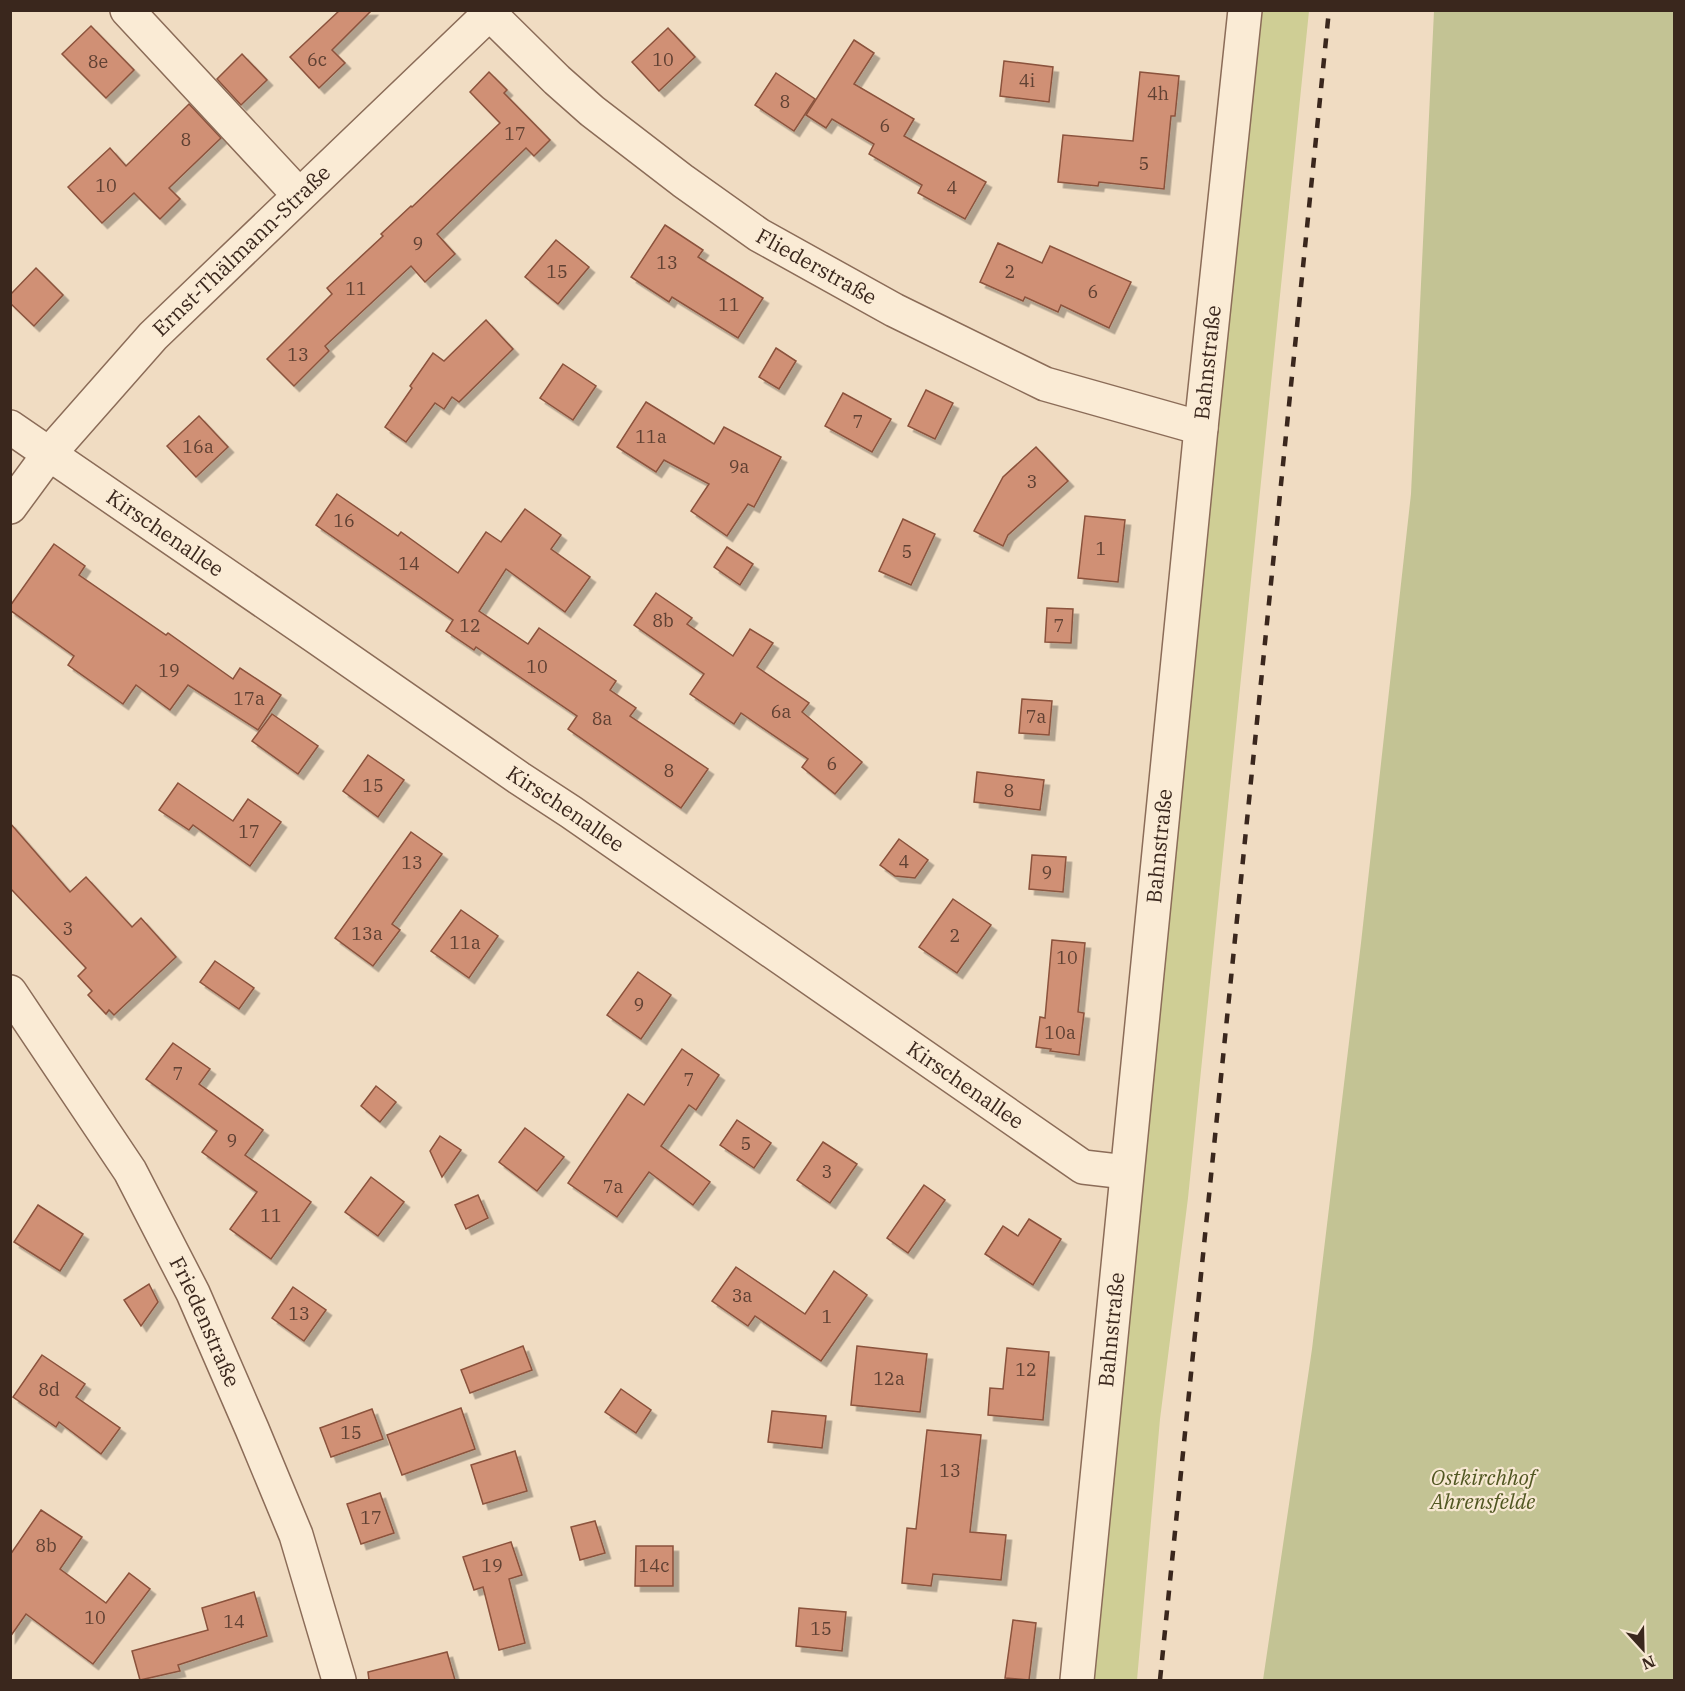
<svg xmlns="http://www.w3.org/2000/svg" width="1685" height="1691" viewBox="0 0 1685 1691" font-family="'IBM Plex Serif',serif">
	<style>
		.green { fill: #cfce95 }
		.cemetery { fill: #c3c394 }
		.building { fill: #d09075; stroke: #8b523c; stroke-width: 1.5; filter: url(#shadow) }
		.lines { fill: none; stroke-linecap: round; stroke-linejoin: round }
		.minor-casing { stroke: #8b6c58; stroke-width: 36 }
		.minor { stroke: #faebd5; stroke-width: 33 }
		.rail { stroke: #3a271d; stroke-width: 4.5; stroke-dasharray: 10 10; stroke-linecap: butt }
		.labels { text-anchor: middle; stroke-width: 4.5; stroke-linejoin: round; paint-order: stroke }
		.number-label { font-size: 18px; fill: #604133 }
		.street-label { font-size: 21px; fill: #3a271d; stroke: #f7e8d2 }
		.park-label { font-size: 21px; font-style: italic; fill: #515722; stroke: #f7e8d2 }
	</style>
	<defs>
		<filter id="shadow"><feDropShadow dx="5.5" dy="5.5" stdDeviation="0" flood-color="#0004"/></filter>
	</defs>
	<rect width="100%" height="100%" fill="#f0dcc2"/>
	<!-- green -->
	<path class="green" d="M1255,11h54l-121,1187 -28,221 -23,261h-49z"/>
	<!-- cemetery -->
	<path class="cemetery" d="M1434,11h240v1669h-411l49,-331 49,-406 50,-449z"/>
	<!-- building -->
	<g class="building">
		<path d="M340,10h32l-40,40 13,13 -26,25 -29,-31z"/>
		<path d="M91,26l43,44 -28,28 -44,-44z"/>
		<path d="M668,28l27,29 -36,34 -27,-29z"/>
		<path d="M854,40l20,13 -20,31 60,35 -10,17 82,46 -21,37 -47,-26 4,-8 -53,-31 5,-10 -42,-25 -6,9 -20,-13z"/>
		<path d="M242,54l25,26 -26,25 -24,-26z"/>
		<path d="M1004,61l49,6 -4,35 -49,-6z"/>
		<path d="M489,72l18,18 -3,3 46,47 -16,16 -8,-8 -89,86 18,20 -30,28 -14,-16 -86,80 4,5 -35,35 -27,-27 65,-65 -5,-6 56,-52 -2,-2 30,-28 1,1 88,-84 -30,-31z"/>
		<path d="M1140,72l39,4 -4,40h-4l-7,73 -65,-7 -1,4 -40,-4 5,-47 70,6z"/>
		<path d="M776,73l39,26 -21,32 -39,-26z"/>
		<path d="M189,104l32,34 -52,50 11,11 -20,20 -26,-26 -32,30 -34,-36 42,-39 16,18z"/>
		<path d="M665,225l38,25 -5,7 65,41 -25,40 -66,-41 -3,5 -38,-25z"/>
		<path d="M556,240l33,27 -31,37 -33,-27z"/>
		<path d="M998,243l44,20 8,-17 81,36 -22,46 -48,-23 -3,7 -33,-15 -2,4 -43,-19z"/>
		<path d="M36,268l27,27 -29,31 -24,-23v-8z"/>
		<path d="M486,320l27,29 -54,53 -7,-5 -8,12 -9,-6 -29,39 -21,-15 27,-39 -2,-2 23,-33 11,8z"/>
		<path d="M776,348l20,13 -17,28 -20,-12z"/>
		<path d="M563,364l33,22 -23,34 -33,-22z"/>
		<path d="M926,390l27,13 -18,36 -27,-13z"/>
		<path d="M843,393l48,26 -19,33 -47,-26z"/>
		<path d="M646,402l68,42 10,-17 57,30 -27,50 -6,-3 -21,32 -36,-25 18,-27 -45,-24 -8,12 -39,-25z"/>
		<path d="M199,416l29,31 -32,30 -29,-31z"/>
		<path d="M1036,447l32,34 -60,54 -5,11 -29,-15 29,-54z"/>
		<path d="M337,494l61,42 3,-4 57,41 28,-41 15,10 24,-33 36,26 -10,14 39,28 -25,35 -59,-43 -27,42 49,33 11,-16 77,53 -6,9 26,18 -6,8 78,53 -27,39 -113,-79 9,-13 -101,-69 -2,3 -28,-19 7,-11 -137,-95z"/>
		<path d="M1085,516l40,4 -7,62 -40,-4z"/>
		<path d="M903,519l32,15 -24,51 -32,-14z"/>
		<path d="M54,544l31,22 -6,9 87,60 2,-2 65,46 7,-11 41,27 -23,35 -70,-45 -18,25 -34,-25 -13,19 -55,-39 6,-9 -64,-46v-4z"/>
		<path d="M727,547l26,17 -13,21 -26,-18z"/>
		<path d="M656,593l36,25 -5,6 46,32 17,-27 23,14 -16,24 52,36 -7,9 60,50 -27,32 -33,-27 6,-8 -67,-46 -7,11 -44,-30 14,-20 -70,-49z"/>
		<path d="M1047,608l26,1 -2,34 -26,-1z"/>
		<path d="M1022,699l30,2 -3,34 -30,-2z"/>
		<path d="M272,714l46,32 -20,28 -46,-33z"/>
		<path d="M368,755l36,25 -26,37 -35,-26z"/>
		<path d="M977,772l67,8 -4,30 -66,-8z"/>
		<path d="M178,783l55,38 15,-22 33,23 -31,44 -57,-41 -4,5 -30,-20z"/>
		<path d="M10,823l60,69 16,-15 46,50 9,-9 35,39 -62,58 -5,-5 -3,4 -18,-19 4,-4 -14,-15 8,-8 -76,-80z"/>
		<path d="M411,832l31,22 -50,70 8,6 -27,36 -38,-28z"/>
		<path d="M899,839l29,21 -13,18 -20,-2 -15,-11z"/>
		<path d="M1032,855l34,2 -3,35 -34,-3z"/>
		<path d="M953,899l38,26 -34,48 -38,-26z"/>
		<path d="M461,910l37,26 -29,42 -38,-27z"/>
		<path d="M1052,940l33,3 -7,69 6,1 -5,42 -29,-4 1,-2 -15,-2 4,-30 5,1z"/>
		<path d="M215,961l39,27 -15,21 -39,-27z"/>
		<path d="M638,972l33,23 -30,44 -34,-24z"/>
		<path d="M173,1043l37,26 -11,15 64,46 -18,25 66,47 -40,57 -41,-30 27,-37 -55,-40 15,-21 -71,-52z"/>
		<path d="M682,1049l37,26 -23,35 -7,-5 -28,41 49,36 -17,23 -44,-33 -32,45 -49,-34 60,-89 16,11z"/>
		<path d="M376,1086l20,16 -16,20 -19,-16z"/>
		<path d="M737,1120l34,23 -17,25 -34,-23z"/>
		<path d="M525,1128l39,29 -27,34 -38,-29z"/>
		<path d="M440,1136l21,14 -19,27 -12,-26z"/>
		<path d="M823,1142l34,22 -27,39 -33,-23z"/>
		<path d="M371,1177l33,25 -26,34 -33,-24z"/>
		<path d="M924,1185l21,15 -37,53 -21,-15z"/>
		<path d="M478,1195l10,23 -22,11 -11,-24z"/>
		<path d="M38,1205l45,29 -23,37 -46,-29z"/>
		<path d="M1029,1219l32,20 -28,46 -48,-31 18,-28 15,10z"/>
		<path d="M736,1267l69,47 29,-43 33,24 -46,66 -66,-45 -7,10 -36,-25z"/>
		<path d="M149,1284l9,18 -17,24 -17,-26z"/>
		<path d="M293,1287l33,23 -22,31 -32,-23z"/>
		<path d="M523,1346l9,24 -62,23 -9,-23z"/>
		<path d="M857,1346l70,8 -7,58 -69,-7z"/>
		<path d="M1007,1348l42,4 -6,68 -55,-5 2,-27 13,1z"/>
		<path d="M42,1355l43,29 -9,13 44,31 -19,26 -42,-32 -3,5 -43,-30z"/>
		<path d="M621,1389l30,21 -15,23 -31,-21z"/>
		<path d="M461,1408l14,41 -73,26 -15,-40z"/>
		<path d="M372,1409l11,30 -52,18 -11,-29z"/>
		<path d="M772,1411l54,5 -4,32 -54,-6z"/>
		<path d="M927,1430l54,5 -11,97 36,3 -5,45 -68,-6 -2,12 -29,-3 5,-55 9,1z"/>
		<path d="M515,1451l12,40 -44,13 -12,-39z"/>
		<path d="M380,1493l14,40 -33,11 -14,-40z"/>
		<path d="M41,1510l41,27 -22,32 46,34 23,-30 21,16 -57,75 -67,-50 -16,23v-82z"/>
		<path d="M595,1521l10,32 -25,7 -9,-33z"/>
		<path d="M511,1542l11,33 -13,4 16,64 -26,7 -16,-63 -9,3 -11,-33z"/>
		<path d="M636,1546h37v40h-38z"/>
		<path d="M254,1592l13,44 -89,29 2,6 -40,9 -8,-29 76,-21 -6,-22z"/>
		<path d="M799,1608l47,4 -4,39 -46,-5z"/>
		<path d="M1013,1620l23,3 -7,57 -24,-2z"/>
		<path d="M447,1652l8,28h-86l-1,-8z"/>
	</g>
	<g class="lines">
		<defs>
			<g id="minor">
				<path d="M127,10l172,185"/>
				<path id="s1" d="M486,10l71,70 35,31 91,70 76,54 135,75 151,74 156,44"/>
				<path id="s2" d="M10,427l306,210 203,141 52,34 512,355 43,5"/>
				<path id="s3" d="M10,507l39,-53 104,-118 340,-326"/>
				<path id="s4" d="M10,992l120,179 63,122 59,136 44,106 43,145"/>
				<path id="s5" d="M1077,1680l124,-1252 44,-418"/>
			</g>
		</defs>
		<!-- minor casing -->
		<use href="#minor" class="minor-casing"/>
		<!-- minor -->
		<use href="#minor" class="minor"/>
		<!-- rail -->
		<path class="rail" d="M1160,1680l169,-1670"/>
	</g>
	<g class="labels">
		<!-- number labels -->
		<g class="number-label">
			<text x="317" y="66">6c</text>
			<text x="663" y="66">10</text>
			<text x="98" y="68">8e</text>
			<text x="1027" y="87">4i</text>
			<text x="1158" y="100">4h</text>
			<text x="785" y="108">8</text>
			<text x="885" y="132">6</text>
			<text x="515" y="140">17</text>
			<text x="186" y="146">8</text>
			<text x="1144" y="170">5</text>
			<text x="106" y="192">10</text>
			<text x="952" y="194">4</text>
			<text x="418" y="250">9</text>
			<text x="667" y="269">13</text>
			<text x="557" y="278">15</text>
			<text x="1010" y="278">2</text>
			<text x="356" y="295">11</text>
			<text x="1093" y="298">6</text>
			<text x="729" y="311">11</text>
			<text x="298" y="361">13</text>
			<text x="858" y="428">7</text>
			<text x="651" y="443">11a</text>
			<text x="198" y="453">16a</text>
			<text x="739" y="473">9a</text>
			<text x="1032" y="488">3</text>
			<text x="344" y="527">16</text>
			<text x="1101" y="555">1</text>
			<text x="907" y="558">5</text>
			<text x="409" y="570">14</text>
			<text x="663" y="627">8b</text>
			<text x="470" y="632">12</text>
			<text x="1059" y="632">7</text>
			<text x="537" y="673">10</text>
			<text x="169" y="677">19</text>
			<text x="249" y="705">17a</text>
			<text x="781" y="718">6a</text>
			<text x="1036" y="723">7a</text>
			<text x="602" y="725">8a</text>
			<text x="832" y="770">6</text>
			<text x="669" y="777">8</text>
			<text x="373" y="792">15</text>
			<text x="1009" y="797">8</text>
			<text x="249" y="838">17</text>
			<text x="904" y="868">4</text>
			<text x="412" y="869">13</text>
			<text x="1047" y="879">9</text>
			<text x="68" y="935">3</text>
			<text x="367" y="940">13a</text>
			<text x="955" y="942">2</text>
			<text x="465" y="949">11a</text>
			<text x="1067" y="964">10</text>
			<text x="639" y="1011">9</text>
			<text x="1060" y="1039">10a</text>
			<text x="178" y="1080">7</text>
			<text x="689" y="1086">7</text>
			<text x="232" y="1147">9</text>
			<text x="746" y="1150">5</text>
			<text x="827" y="1178">3</text>
			<text x="613" y="1193">7a</text>
			<text x="271" y="1222">11</text>
			<text x="742" y="1302">3a</text>
			<text x="299" y="1320">13</text>
			<text x="827" y="1323">1</text>
			<text x="1026" y="1376">12</text>
			<text x="889" y="1385">12a</text>
			<text x="49" y="1396">8d</text>
			<text x="351" y="1439">15</text>
			<text x="950" y="1477">13</text>
			<text x="371" y="1524">17</text>
			<text x="46" y="1552">8b</text>
			<text x="492" y="1572">19</text>
			<text x="654" y="1572">14c</text>
			<text x="95" y="1624">10</text>
			<text x="234" y="1628">14</text>
			<text x="821" y="1635">15</text>
		</g>
		<!-- street labels -->
		<g class="street-label">
			<text dy="7" stroke="none"><textPath href="#s3" startOffset="346">Ernst-Thälmann-Straße</textPath></text>
			<text dy="7" stroke="none"><textPath href="#s1" startOffset="420">Fliederstraße</textPath></text>
			<text dy="7" stroke="none"><textPath href="#s5" startOffset="1324">Bahnstraße</textPath></text>
			<text dy="7" stroke="none"><textPath href="#s2" startOffset="188">Kirschenallee</textPath></text>
			<text dy="7" stroke="none"><textPath href="#s2" startOffset="674">Kirschenallee</textPath></text>
			<text dy="7" stroke="none"><textPath href="#s5" startOffset="838">Bahnstraße</textPath></text>
			<text dy="7" stroke="none"><textPath href="#s2" startOffset="1160">Kirschenallee</textPath></text>
			<text dy="7" stroke="none"><textPath href="#s4" startOffset="384">Friedenstraße</textPath></text>
			<text dy="7" stroke="none"><textPath href="#s5" startOffset="352">Bahnstraße</textPath></text>
		</g>
		<!-- park labels -->
		<g class="park-label">
			<text x="1483" y="1485">Ostkirchhof<tspan x="1483" dy="24">Ahrensfelde</tspan></text>
		</g>
	</g>
	<!-- border -->
	<rect width="1685" height="1691" fill="none" stroke="#3a271d" stroke-width="24"/>
	<!-- north arrow -->
	<g transform="translate(1643 1649) rotate(158)" stroke="#f7e8d2" stroke-width="4.5" paint-order="stroke">
	<path d="M0-4.5L10 22L0 15L-10 22Z" fill="#3a271d"/>
	<text y="-9" font-size="16" font-weight="bold" text-anchor="middle" fill="#3a271d">N</text>
	</g>
</svg>
